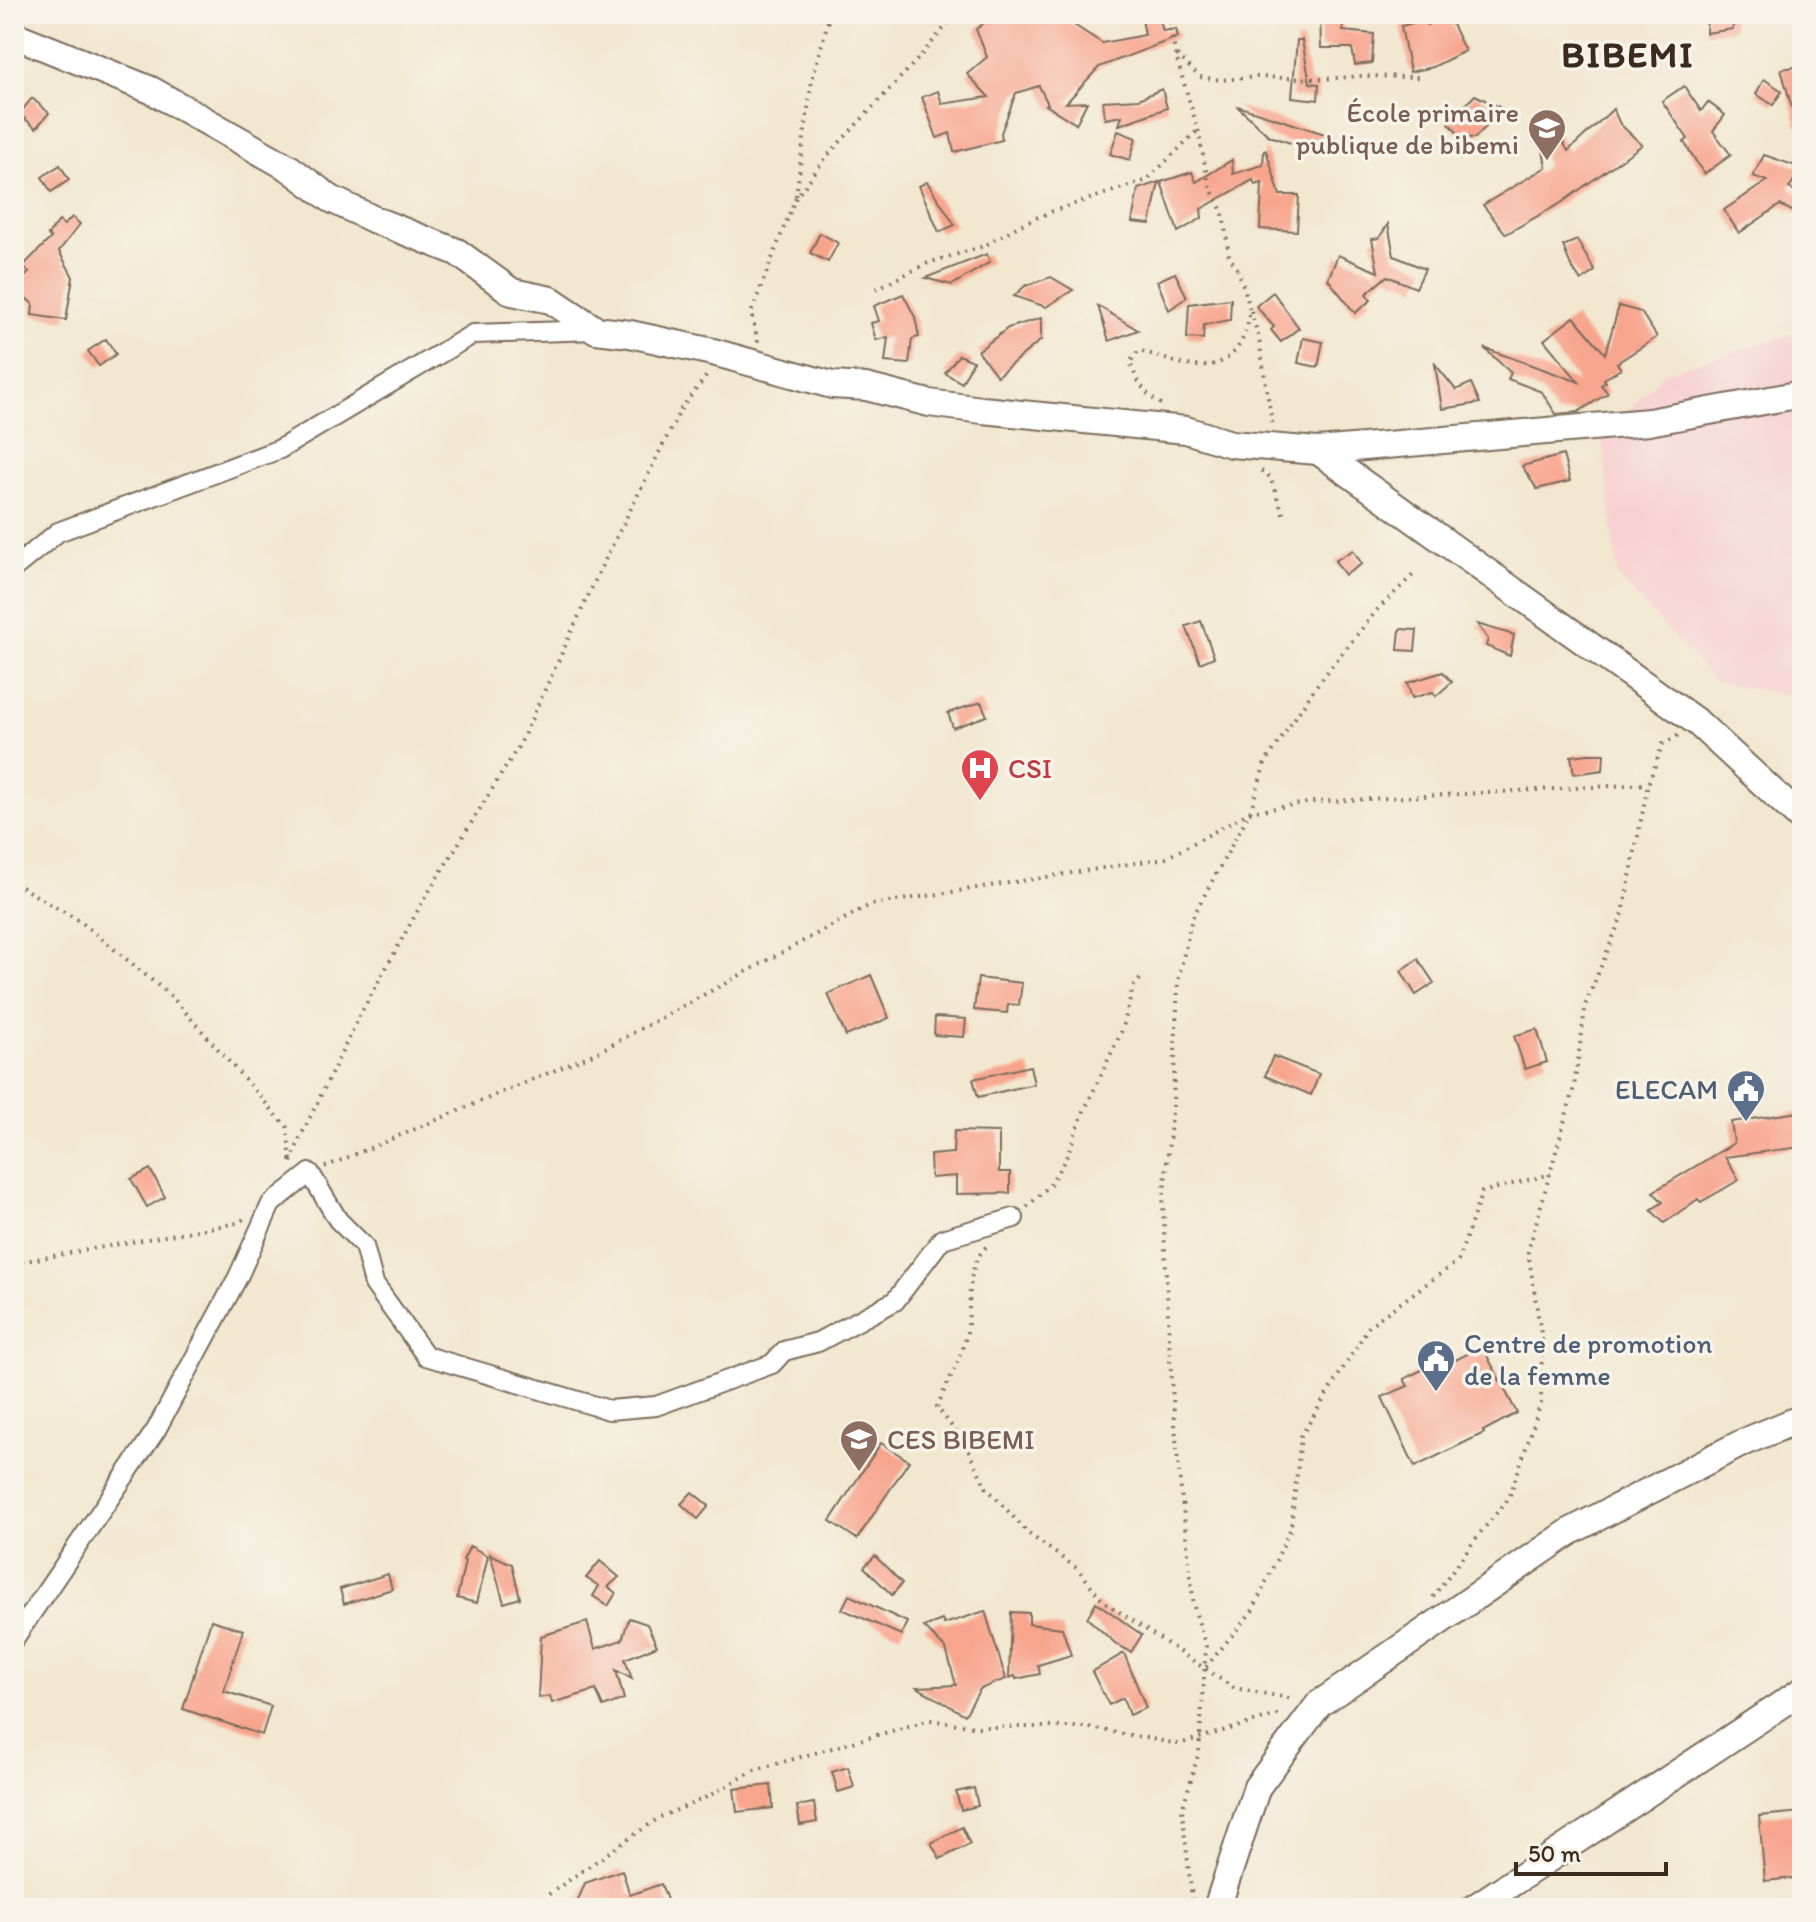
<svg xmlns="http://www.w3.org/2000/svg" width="1816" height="1922" viewBox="0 0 1816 1922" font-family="Itim,sans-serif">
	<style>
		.built { fill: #f7cfd0 }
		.building { fill: #f8a58e }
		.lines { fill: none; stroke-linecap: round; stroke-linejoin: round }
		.street-casing { stroke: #7b6c5c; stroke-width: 22 }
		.secondary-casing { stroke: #7b6c5c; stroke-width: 30 }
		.path { stroke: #7b6c5c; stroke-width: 4; stroke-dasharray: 2 6; stroke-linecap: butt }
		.street { stroke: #fff; stroke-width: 18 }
		.secondary { stroke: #fff; stroke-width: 26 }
		.labels { text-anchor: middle; stroke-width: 7; stroke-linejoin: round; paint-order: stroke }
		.education-label { font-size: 28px; fill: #785e54; stroke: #f7f3e8; text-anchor: end }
		.health-label { font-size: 28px; fill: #be3a42; stroke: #f7f3e8; text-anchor: start }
		.service-label { font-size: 28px; fill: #4e5e75; stroke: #f7f3e8; text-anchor: end }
		.district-label { font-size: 36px; font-weight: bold; letter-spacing: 2px; fill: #3b2a1e; stroke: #f7f3e8 }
	</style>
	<rect width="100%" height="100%" fill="#f7f3e8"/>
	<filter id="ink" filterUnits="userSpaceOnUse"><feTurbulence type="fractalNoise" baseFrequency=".0125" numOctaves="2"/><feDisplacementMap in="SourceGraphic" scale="16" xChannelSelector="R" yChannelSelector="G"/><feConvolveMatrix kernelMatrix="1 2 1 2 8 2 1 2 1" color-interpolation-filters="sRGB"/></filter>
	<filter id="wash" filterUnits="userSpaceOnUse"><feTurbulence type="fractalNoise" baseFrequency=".006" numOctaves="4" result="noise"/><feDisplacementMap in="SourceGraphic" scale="32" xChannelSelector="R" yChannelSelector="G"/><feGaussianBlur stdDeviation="1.8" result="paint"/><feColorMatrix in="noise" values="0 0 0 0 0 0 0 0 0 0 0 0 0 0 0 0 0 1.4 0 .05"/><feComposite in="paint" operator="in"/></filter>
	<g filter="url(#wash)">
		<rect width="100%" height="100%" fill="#f2e7cf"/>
		<!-- built -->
		<path class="built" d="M1802,331v367l-87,-16 -97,-105 -16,-138 62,-67z"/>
		<g id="blocks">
			<!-- building -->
			<g class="building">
				<path d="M996,14h61l45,29 43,-8 -4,-21h17l5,17 13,-2 2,8 -79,30 -33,36 21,-1 -11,22 -30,-19 2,-1 -9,-18 -23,7 -15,40 1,7 -48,12 -4,-19 -13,5 -15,-41 16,-6 4,13 47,-7 -22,-23 20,-17 -11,-28z"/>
				<path d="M1320,14h23v17l31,3 -2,29 -17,2 -3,-17h-31z"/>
				<path d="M1443,14h4l18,37 -32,16 -23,5 -9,-46 23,-6 3,5z"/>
				<path d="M1707,15h26v14l-27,4z"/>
				<path d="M1297,40h5l8,43 9,1 -1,16 -26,-3z"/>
				<path d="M1802,66v59l-5,1 -16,-57z"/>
				<path d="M1764,79l18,12 -9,14 -17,-11z"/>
				<path d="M1684,86l17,25 7,-9 17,13 -12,16 18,24 -27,19 -20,-32 4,-3 -26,-38z"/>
				<path d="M1162,89l5,19 -48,17 3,-9 -17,3 -2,-18 36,-2z"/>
				<path d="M1475,95l28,14 -28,29 -14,-1 -12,-14z"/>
				<path d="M32,98l17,15 -13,15 -17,-14z"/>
				<path d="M1237,106l97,31 -6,18 -59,-19z"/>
				<path d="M1613,109l7,15 22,21 -81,58 -55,31 -23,-29 63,-38 -4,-23 16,-11 10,18z"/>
				<path d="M1118,131l18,7 -6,22 -20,-6z"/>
				<path d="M1266,150l14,45h19l-2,36 -37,-2 2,-46 -7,2 -2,-5 -52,29 1,9 -24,14 -17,-50 31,-10 4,10 36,-22 1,14 30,-9 1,-14z"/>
				<path d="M1764,155l38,13 -13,20 13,7v21l-22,-11 -41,28 -15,-23 43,-29 -14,-5z"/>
				<path d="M60,165l9,15 -18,12 -9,-15z"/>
				<path d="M927,182l28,43 -16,7 -20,-46z"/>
				<path d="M1159,182l-9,42 -18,-2 6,-33z"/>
				<path d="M72,217l8,7 -21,27 14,26 -7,43 -34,-5 1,-11 -18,-15 14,-17 -6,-6 28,-28 -3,-3 11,-14 5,4z"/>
				<path d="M1388,224l6,32 31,13 -9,19 -29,-12 -21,18 5,6 -16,13 -27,-34 10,-24 40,17 -6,-33 7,-1z"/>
				<path d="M820,233l18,10 -10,19 -18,-9z"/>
				<path d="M1577,240l18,31 -14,10 -10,-15 -8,-20z"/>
				<path d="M987,254l3,8 -38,23 -27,-7z"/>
				<path d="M1175,273l12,24 -18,13 -12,-29z"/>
				<path d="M1051,277l22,13 -27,17 -32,-11 11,-10z"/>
				<path d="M1273,292l26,36 -18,14 -10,-12 3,-3 -18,-21z"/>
				<path d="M903,294l12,23 4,20 -7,2 -3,25 -24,-2 3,-25 -12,3 -5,-17 8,-2 -5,-15z"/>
				<path d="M1231,299l-1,21 -26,5 -1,14 -16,-1 2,-34z"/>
				<path d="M1098,306l40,24 -29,11z"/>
				<path d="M1619,306l22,6 16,25 -40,26 4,6 -17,10 2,3 -5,3 7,8 -30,19 -22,2 -14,-22 -34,-13 3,-6 -27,-25 95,34 -35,-42 30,-23 31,37z"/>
				<path d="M1041,318v22l-44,36 -19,-25 30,-23z"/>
				<path d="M1303,338l20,4 -5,25 -20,-4z"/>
				<path d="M106,339l10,15 -17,12 -11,-15z"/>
				<path d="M959,355l14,6 -11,22 -17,-10z"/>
				<path d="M1435,364l21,26 15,-7 9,20 -38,6z"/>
				<path d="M1563,455l7,26 -33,8 -15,-23z"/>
				<path d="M1353,550l9,14 -17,11 -10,-14z"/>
				<path d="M1201,621l13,36 -14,6 -14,-37z"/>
				<path d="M1477,624l37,11 -4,21 -24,-10 2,-7z"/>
				<path d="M1400,629l17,1 -2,21 -17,-1z"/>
				<path d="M1443,672l9,10 -16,14 -3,-4 -21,6 -5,-15z"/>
				<path d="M981,702l6,14 -34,12 -5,-15z"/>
				<path d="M1588,754h16l-1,16 -29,4 -3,-18z"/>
				<path d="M1418,959l16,24 -18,12 -15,-24z"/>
				<path d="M871,975l18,43 -43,18 -18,-42z"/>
				<path d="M978,978l44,5 -3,22 -11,-1 -1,9 -33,-3z"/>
				<path d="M935,1017l31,2 -2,18 -30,-2z"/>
				<path d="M1537,1029l10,33 -22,7 -11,-33z"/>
				<path d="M1273,1056l46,18 -8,21 -46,-19z"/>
				<path d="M1030,1066l4,18 -56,13 -5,-18z"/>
				<path d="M1799,1112l2,35 -76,10 14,23 -38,22 -3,-3 -34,24 -13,-13 12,-8 -10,-10 81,-49 -3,-21z"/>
				<path d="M954,1131l45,1v40h11v21l-54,1v-18l-25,2 -1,-23 23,-2z"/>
				<path d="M150,1169l15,28 -18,10 -16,-28z"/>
				<path d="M1482,1346l35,67 -34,18 1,2 -69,34 -33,-70 26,-11 -4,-7 47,-24 3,6z"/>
				<path d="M881,1443l28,18 -52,78 -27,-18z"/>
				<path d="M692,1492l17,14 -11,13 -17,-15z"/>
				<path d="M470,1546l18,10 -11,47 -20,-5 8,-37 -2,-1z"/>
				<path d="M490,1554l22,10 8,34 -16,5z"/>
				<path d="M875,1556l27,27 -10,12 -28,-28z"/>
				<path d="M600,1561l19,16 -11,10 8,6 -8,13 -15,-10 6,-10 -13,-8z"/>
				<path d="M388,1574l4,15 -48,15 -4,-15z"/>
				<path d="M849,1595l58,27 -6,13 -59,-26z"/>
				<path d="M1096,1602l46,33 -11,17 -15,-8 -29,-26z"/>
				<path d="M985,1611l21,68 -26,10 -15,26 -48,-28 39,-2 -10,-36 -22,-22 18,-7 2,4z"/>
				<path d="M1011,1612l18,1v11l33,4 9,27 -33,10 2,9 -24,5 -1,-3 -6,2z"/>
				<path d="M629,1618l18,6 10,22 -32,13 7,20 -16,-9 8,29 -21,8 -7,-17 -44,13 -2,-7 -12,2 3,-62 46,-14 8,27 27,-9z"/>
				<path d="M211,1620l32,10 -19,61 47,15 -9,29 -79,-26z"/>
				<path d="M1124,1653l22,55 -17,7 -6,-17 -14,7 -17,-33z"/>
				<path d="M848,1767l6,20 -16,5 -6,-20z"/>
				<path d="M771,1785l2,23 -36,4 -3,-23z"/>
				<path d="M974,1788l4,18 -17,4 -5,-18z"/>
				<path d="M814,1803l3,19 -17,3 -3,-19z"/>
				<path d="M1802,1812v65l-37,4 -6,-65z"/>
				<path d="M962,1827l8,17 -30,15 -9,-16z"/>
				<path d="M622,1870l8,25 31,-11 9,24h-84l-8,-8 7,-17z"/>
			</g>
		</g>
	</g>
	<g filter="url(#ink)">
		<use href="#blocks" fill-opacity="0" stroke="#7b6c5c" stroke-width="2"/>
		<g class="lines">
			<defs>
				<g id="street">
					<path d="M14,568l44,-36 222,-83 193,-115 123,-4"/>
					<path d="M14,1639l142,-209 82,-153 33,-73 39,-31 28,47 26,26 10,38 52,72 183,54 47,-4 116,-42 12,-13 34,-9 77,-41 47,-62 72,-21"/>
				</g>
				<g id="secondary">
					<path d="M14,35l137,55 138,78 42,31 44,21 82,32 55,40 39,8 45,30 34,4 83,18 119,33 34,2 63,16 53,7 204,20 45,14 87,7 331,-29 153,-28"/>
					<path d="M1318,451l380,272 104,96"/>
					<path d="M1217,1908l40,-121 62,-83 252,-173 173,-89 58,-24"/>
					<path d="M1474,1908l328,-217"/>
				</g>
			</defs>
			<!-- street casing -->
			<use href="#street" class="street-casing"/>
			<!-- secondary casing -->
			<use href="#secondary" class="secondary-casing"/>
			<!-- path -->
			<g class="path">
				<path d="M1169,14l6,39 23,77 11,55 14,28 6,43 10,16"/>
				<path d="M1177,55l23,22 21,3 35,-3 69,2 35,-3 61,1"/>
				<path d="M796,196l16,-116 18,-66"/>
				<path d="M876,289l52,-26 56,-17 36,-21 30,-13 97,-32 51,-50"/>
				<path d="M1251,311l8,28 13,85"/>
				<path d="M758,342l-7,-29 44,-114 33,-44 89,-95 39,-46"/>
				<path d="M1161,404c-18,-11 -24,-23 -31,-42l9,-12c19,6 42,16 61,16 30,1 48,-25 49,-54 0,-13 -7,-29 -11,-42"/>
				<path d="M1261,471l9,6 15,42"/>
				<path d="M14,883l66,38 91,75 116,131 4,33"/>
				<path d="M291,1162l9,-24 60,-123 63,-114 97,-157 80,-174 81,-161 27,-35"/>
				<path d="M325,1167l273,-115 272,-147 296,-47 84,-46 63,-10 335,-18"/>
				<path d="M1027,1207l22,-21 17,-28 18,-47 39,-83 10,-41 10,-11"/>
				<path d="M986,1247c-23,23 -13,61 -20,90 -6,24 -20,48 -29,70l29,38 20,42 43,47 49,35 25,32 131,87 60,11"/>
				<path d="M14,1263l223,-40 7,-4"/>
				<path d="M1433,1597l47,-64 29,-35 32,-95 1,-63 -14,-88 46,-165 12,-84 37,-90 25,-129 15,-40 16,-9"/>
				<path d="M1206,1667l47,-57 38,-82 10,-92 69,-111 88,-64 24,-69 69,-18"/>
				<path d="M529,1908l131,-91 43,-18 52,-29 175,-50 48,7h107l94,17 102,-30"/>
				<path d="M1193,1908l-11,-98 17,-58 7,-105 -12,-40 -16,-144 -8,-103 -7,-156 10,-102 5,-121 14,-63 58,-106 15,-49 52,-78 59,-74 39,-38"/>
				<path d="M1719,1908v-16"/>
			</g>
			<!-- street -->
			<use href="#street" class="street"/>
			<!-- secondary -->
			<use href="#secondary" class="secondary"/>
		</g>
	</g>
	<!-- icons -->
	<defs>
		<symbol id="school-pin" viewBox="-11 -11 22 30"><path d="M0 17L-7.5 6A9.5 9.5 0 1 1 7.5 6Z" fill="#8d6e63" stroke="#f7f3e8"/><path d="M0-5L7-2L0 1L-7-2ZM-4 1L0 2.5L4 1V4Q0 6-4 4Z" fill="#fff"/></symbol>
		<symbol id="hospital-pin" viewBox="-11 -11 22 30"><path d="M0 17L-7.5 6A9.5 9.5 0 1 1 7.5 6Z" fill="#e0444e" stroke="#f7f3e8"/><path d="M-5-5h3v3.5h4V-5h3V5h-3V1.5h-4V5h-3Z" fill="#fff"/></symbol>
		<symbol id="civic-pin" viewBox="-11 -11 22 30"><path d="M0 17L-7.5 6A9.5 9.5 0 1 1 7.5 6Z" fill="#5c6f8a" stroke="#f7f3e8"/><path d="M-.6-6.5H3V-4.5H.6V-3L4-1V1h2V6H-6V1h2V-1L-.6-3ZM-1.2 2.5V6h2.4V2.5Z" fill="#fff"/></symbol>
	</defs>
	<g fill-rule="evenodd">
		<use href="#school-pin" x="1525" y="106" width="44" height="60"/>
		<use href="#hospital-pin" x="958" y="746" width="44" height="60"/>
		<use href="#civic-pin" x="1724" y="1067" width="44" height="60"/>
		<use href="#civic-pin" x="1414" y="1337" width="44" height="60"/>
		<use href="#school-pin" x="837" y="1417" width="44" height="60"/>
	</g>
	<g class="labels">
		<!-- education labels -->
		<g class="education-label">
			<text x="1519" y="122">École primaire<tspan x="1519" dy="32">publique de bibemi</tspan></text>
			<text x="887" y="1449" text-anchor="start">CES BIBEMI</text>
		</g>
		<!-- health labels -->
		<g class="health-label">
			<text x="1008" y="778">CSI</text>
		</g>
		<!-- service labels -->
		<g class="service-label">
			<text x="1718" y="1099">ELECAM</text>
			<text x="1464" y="1353" text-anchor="start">Centre de promotion<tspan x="1464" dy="32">de la femme</tspan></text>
		</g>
		<!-- district labels -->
		<g class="district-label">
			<text x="1628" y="67">BIBEMI</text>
		</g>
	</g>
	<!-- margin -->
	<rect width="1816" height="1922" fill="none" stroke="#f7f3e8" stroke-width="48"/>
	<!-- scale -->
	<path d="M1516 1862v12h150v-12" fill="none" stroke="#3b2a1e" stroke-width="4"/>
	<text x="1528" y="1862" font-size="24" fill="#3b2a1e" stroke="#f7f3e8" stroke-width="6" paint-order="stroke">50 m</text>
</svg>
